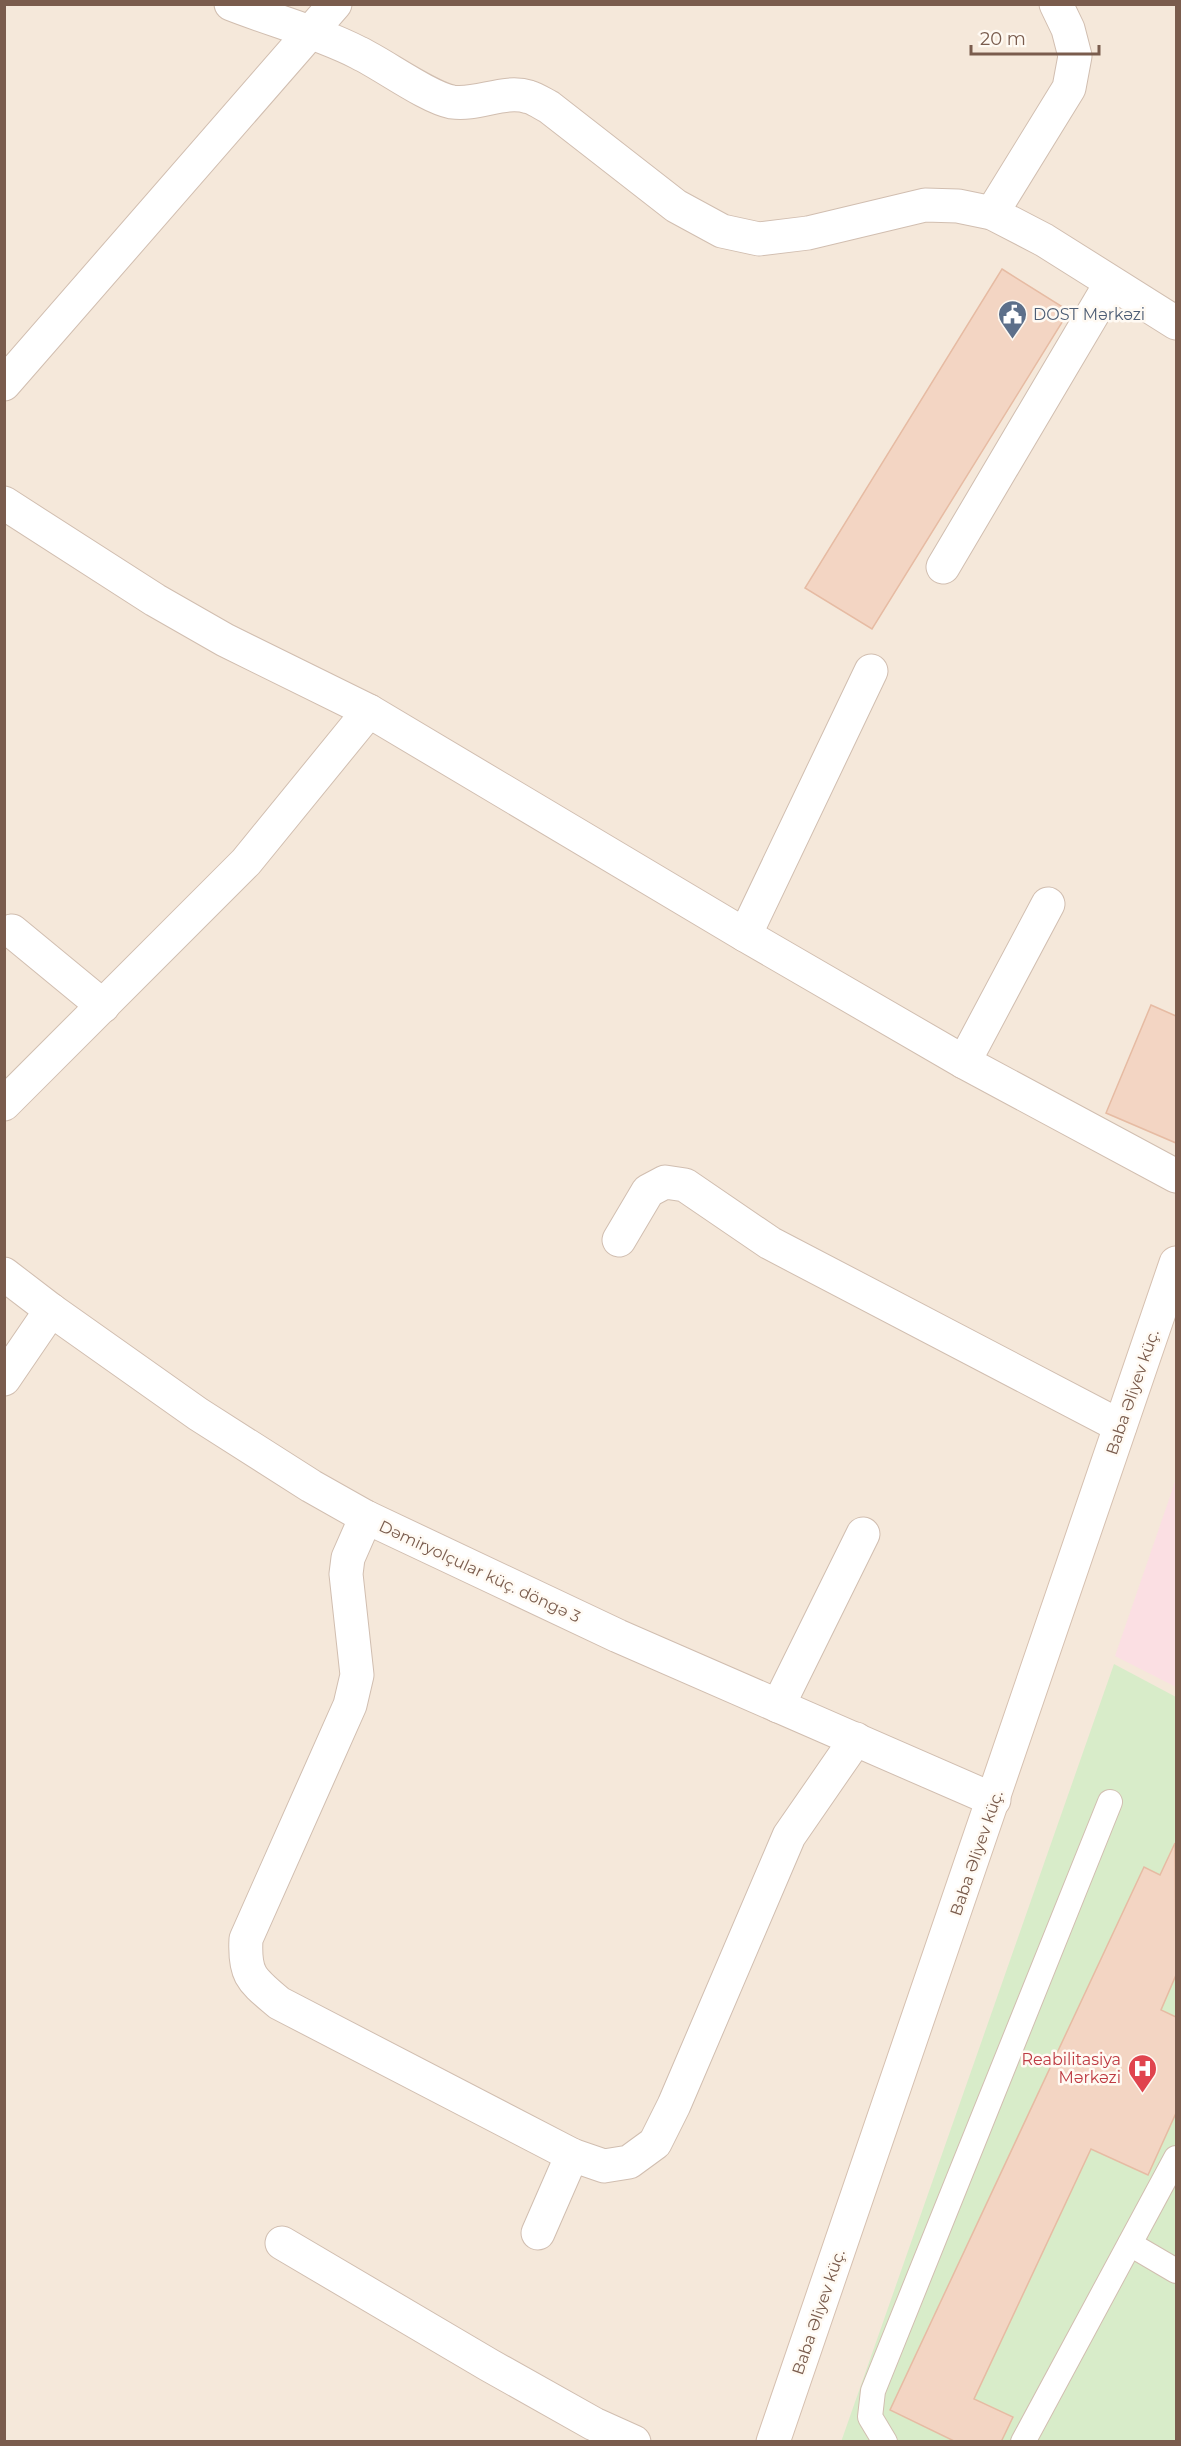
<svg xmlns="http://www.w3.org/2000/svg" width="1181" height="2446" viewBox="0 0 1181 2446" font-family="Montserrat,sans-serif">
	<style>
		.residential { fill: #f5e8da }
		.medical { fill: #fbdfe3 }
		.green { fill: #d8ecc9 }
		.building { fill: #f3d5c3; stroke: #e6bba3; stroke-width: 1.5 }
		.lines { fill: none; stroke-linecap: round; stroke-linejoin: round }
		.lane-casing { stroke: #d1beb0; stroke-width: 26 }
		.street-casing { stroke: #d1beb0; stroke-width: 35 }
		.secondary-casing { stroke: #d6c0b0; stroke-width: 35 }
		.lane { stroke: #fff; stroke-width: 24 }
		.street { stroke: #fff; stroke-width: 33 }
		.secondary { stroke: #fff; stroke-width: 33 }
		.labels { text-anchor: middle; stroke-width: 5; stroke-linejoin: round; paint-order: stroke }
		.service-label { font-size: 16px; fill: #4e5e75; stroke: #fffaf3; text-anchor: start }
		.street-label { font-size: 16px; fill: #7a5c4d; stroke: #fffaf3 }
		.health-label { font-size: 16px; fill: #be3a42; stroke: #fffaf3; text-anchor: end }
	</style>
	<rect width="100%" height="100%" fill="#fdf6ec"/>
	<!-- residential -->
	<rect class="residential" x="5" y="5" width="1171" height="2436"/>
	<!-- medical -->
	<path class="medical" d="M1176,1479v208l-61,-31z"/>
	<!-- green -->
	<path class="green" d="M1114,1664l62,33v744l-335,1z"/>
	<!-- building -->
	<g class="building">
		<path d="M1002,269l67,42 -197,318 -67,-41z"/>
		<path d="M1151,1005l25,11v127l-70,-30z"/>
		<path d="M1175,1843l1,132 -15,35 15,7v96l-28,62 -57,-26 -117,250 39,18 -12,25h-45l-66,-32 254,-543 16,8z"/>
	</g>
	<g class="lines">
		<defs>
			<g id="lane">
				<path d="M1130,2244l46,27"/>
				<path d="M885,2442l-15,-25 3,-26 237,-589"/>
				<path d="M1023,2442l153,-284"/>
			</g>
			<g id="street">
				<path d="M231,4c43,17 87,28 128,49 25,12 68,44 93,49 26,4 52,-13 77,-5 7,2 14,7 20,10l127,99 46,25 37,8 49,-6 117,-28 33,1 34,7 52,27 132,83"/>
				<path d="M992,213l77,-125 6,-32 -7,-27 -12,-25"/>
				<path d="M4,384l331,-380"/>
				<path d="M4,503l151,97 70,40 144,71 376,224 219,127 212,114"/>
				<path d="M943,567l168,-284"/>
				<path d="M12,931l91,75"/>
				<path d="M745,935l126,-264"/>
				<path d="M964,1062l84,-158"/>
				<path d="M4,1104l242,-242 123,-151"/>
				<path d="M619,1240l29,-49 17,-9 20,3 85,58 350,183"/>
				<path d="M4,1274l47,36 147,104 113,72 55,31 252,119 376,164"/>
				<path d="M4,1379l47,-69"/>
				<path d="M366,1517l-18,41 -2,16 11,101 -7,30 -104,234c-2,37 6,41 33,64l293,152 32,11 25,-4 26,-19 19,-38 115,-269 67,-97"/>
				<path d="M778,1706l85,-172"/>
				<path d="M538,2233l34,-78"/>
				<path d="M282,2243l207,122 105,59 40,18"/>
			</g>
			<path id="secondary" d="M773,2442l403,-1179"/>
		</defs>
		<!-- lane casing -->
		<use href="#lane" class="lane-casing"/>
		<!-- street casing -->
		<use href="#street" class="street-casing"/>
		<!-- secondary casing -->
		<use href="#secondary" class="secondary-casing"/>
		<!-- lane -->
		<use href="#lane" class="lane"/>
		<!-- street -->
		<use href="#street" class="street"/>
		<!-- secondary -->
		<use href="#secondary" class="secondary"/>
	</g>
	<!-- icons -->
	<defs>
		<symbol id="civic-pin" viewBox="-11 -11 22 30"><path d="M0 17L-7.5 6A9.5 9.5 0 1 1 7.5 6Z" fill="#5c6f8a" stroke="#fffaf3"/><path d="M-.6-6.5H3V-4.5H.6V-3L4-1V1h2V6H-6V1h2V-1L-.6-3ZM-1.2 2.5V6h2.4V2.5Z" fill="#fff"/></symbol>
		<symbol id="hospital-pin" viewBox="-11 -11 22 30"><path d="M0 17L-7.5 6A9.5 9.5 0 1 1 7.5 6Z" fill="#e0444e" stroke="#fffaf3"/><path d="M-5-5h3v3.5h4V-5h3V5h-3V1.5h-4V5h-3Z" fill="#fff"/></symbol>
	</defs>
	<g fill-rule="evenodd">
		<use href="#civic-pin" x="996" y="298" width="33" height="45"/>
		<use href="#hospital-pin" x="1126" y="2052" width="33" height="45"/>
	</g>
	<g class="labels">
		<!-- service labels -->
		<g class="service-label">
			<text x="1033" y="320">DOST Mərkəzi</text>
		</g>
		<!-- street labels -->
		<g class="street-label">
			<text transform="translate(1132 1392) rotate(-71)" y="6">Baba Əliyev küç.</text>
			<text transform="translate(480 1571) rotate(25)" y="6">Dəmiryolçular küç. döngə 3</text>
			<text transform="translate(976 1853) rotate(-71)" y="6">Baba Əliyev küç.</text>
			<text transform="translate(818 2312) rotate(-71)" y="6">Baba Əliyev küç.</text>
		</g>
		<!-- health labels -->
		<g class="health-label">
			<text x="1121" y="2065">Reabilitasiya<tspan x="1121" dy="18">Mərkəzi</tspan></text>
		</g>
	</g>
	<!-- border -->
	<rect width="1181" height="2446" fill="none" stroke="#7a5c4d" stroke-width="12"/>
	<!-- scale -->
	<path d="M971 45v9h128v-9" fill="none" stroke="#7a5c4d" stroke-width="3"/>
	<text x="980" y="45" font-size="18" fill="#7a5c4d" stroke="#fffaf3" stroke-width="4.5" paint-order="stroke">20 m</text>
</svg>
